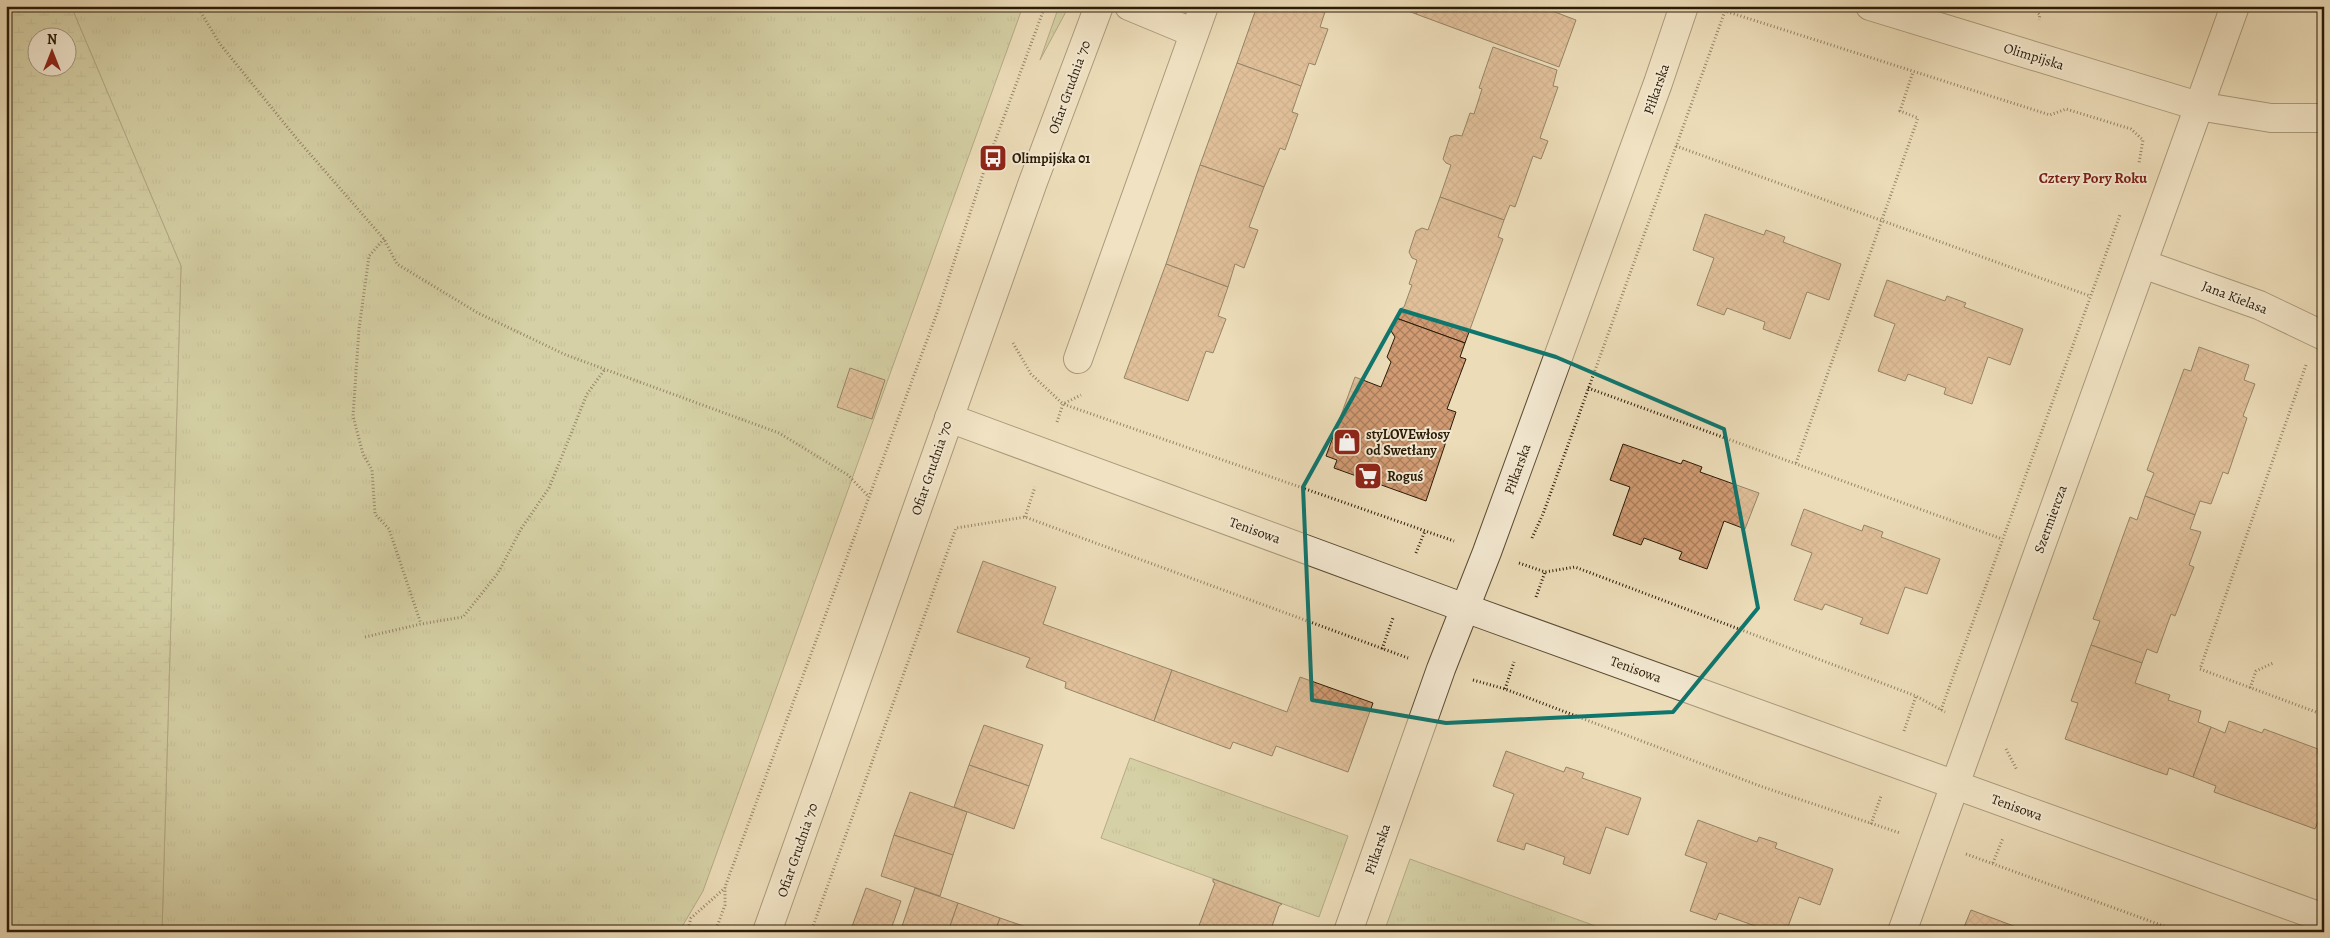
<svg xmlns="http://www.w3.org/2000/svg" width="2330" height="938" viewBox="0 0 2330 938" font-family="Alegreya,serif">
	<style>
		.grass { fill: url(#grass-tufts); stroke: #726e4a }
		.wetland { fill: url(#wetland-marsh); stroke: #726e4a; fill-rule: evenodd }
		.building { fill: url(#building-cross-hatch); stroke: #2a1b07 }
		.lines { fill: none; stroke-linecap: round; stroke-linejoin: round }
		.minor-casing { stroke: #5a4b33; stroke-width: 30 }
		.tertiary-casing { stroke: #5a4b33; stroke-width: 30 }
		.path { stroke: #2a1b07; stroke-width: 3; stroke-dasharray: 1 2.5; stroke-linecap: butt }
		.minor { stroke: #f3e8d1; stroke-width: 28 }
		.tertiary { stroke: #f3e8d1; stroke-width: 28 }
		.marked { fill: none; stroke: #0f766e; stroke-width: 4; stroke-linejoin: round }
		.labels { text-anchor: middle; stroke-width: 4; stroke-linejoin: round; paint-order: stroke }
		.street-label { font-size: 14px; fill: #2a1b07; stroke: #f3e8d1 }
		.poi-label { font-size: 14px; font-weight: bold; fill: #2a1b07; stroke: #f3e8d1; text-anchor: start }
		.neighbourhood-label { font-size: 15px; font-weight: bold; fill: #7a1f14; stroke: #f3e8d1 }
	</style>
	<defs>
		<pattern id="grass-tufts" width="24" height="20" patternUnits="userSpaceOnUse" patternTransform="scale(1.25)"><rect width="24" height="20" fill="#b9c08e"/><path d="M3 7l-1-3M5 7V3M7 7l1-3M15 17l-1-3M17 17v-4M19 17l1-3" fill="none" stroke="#9fa479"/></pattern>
		<pattern id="wetland-marsh" width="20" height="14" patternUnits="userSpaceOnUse" patternTransform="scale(1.25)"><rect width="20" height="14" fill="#b9c08e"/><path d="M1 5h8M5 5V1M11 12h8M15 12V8" fill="none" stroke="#9fa479"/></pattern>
		<pattern id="building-cross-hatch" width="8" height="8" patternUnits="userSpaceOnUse" patternTransform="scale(1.25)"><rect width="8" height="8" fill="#d19b73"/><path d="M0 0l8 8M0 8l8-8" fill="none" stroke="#aa7e5c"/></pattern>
	</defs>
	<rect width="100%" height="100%" fill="#ecdcb8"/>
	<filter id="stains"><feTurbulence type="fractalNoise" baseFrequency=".004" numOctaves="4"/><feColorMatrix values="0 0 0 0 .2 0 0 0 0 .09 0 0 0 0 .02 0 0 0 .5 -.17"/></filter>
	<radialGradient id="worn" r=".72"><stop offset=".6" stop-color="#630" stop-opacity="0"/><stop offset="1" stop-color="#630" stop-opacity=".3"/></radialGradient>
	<!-- grass -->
	<g class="grass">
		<path d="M71,6h952l-320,885 -24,41h-517l19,-666z"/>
		<path d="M1059,6h10l-29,54z"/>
		<path d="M1130,758l218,78 -29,81 -218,-79z"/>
		<path d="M1410,859l202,73h-228z"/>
	</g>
	<!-- wetland -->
	<path class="wetland" d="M6,6h65l110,260 -19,666h-156zM38,38h30v30h-30z"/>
	<!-- building -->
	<g class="building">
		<path d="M1257,6h70l-7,21 8,2 -13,36 -6,-2 -8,23 -64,-23z"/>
		<path d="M1395,6h24l-3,8z"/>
		<path d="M1419,6h120l37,14 -17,47 -143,-53z"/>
		<path d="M1493,47l64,23 -4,16 5,1 -18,51 8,3 -7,18 -8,-3 -18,51 -5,-2 -6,15 -64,-23 11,-32 -5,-2 -3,-4 7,-22 6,-2 6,1 8,-23 4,1 8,-25 -3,-1z"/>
		<path d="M1237,63l64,23 -9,26 6,2 -13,36 -5,-2 -16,39 -64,-22z"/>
		<path d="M1200,165l64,22 -15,40 9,3 -14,38 -9,-4 -7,23 -62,-23z"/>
		<path d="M1440,197l64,23 -6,17 5,2 -38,104 -69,-25 4,-9 4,-2 8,-22 -3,-1 8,-24 -5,-2 -3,-6 7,-21 6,-3 6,2z"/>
		<path d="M1705,214l59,21 2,-5 19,7 -2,5 58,22 -12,36 -22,-8 -17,47 -27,-10 2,-7 -38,-14 -3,7 -27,-10 17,-47 -21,-8z"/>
		<path d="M1166,264l62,23 -10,29 8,3 -13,34 -7,-2 -18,50 -64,-23z"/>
		<path d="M1887,280l58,21 2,-5 19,7 -2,4 59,22 -13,36 -22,-8 -16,47 -28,-10 2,-6 -38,-14 -3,7 -27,-10 17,-47 -21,-8z"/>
		<path d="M1396,318l69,25 -5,14 6,2 -19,50 9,3 -30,89 -92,-33 3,-8 -11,-4 29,-79 26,10 10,-25 -4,-5 8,-20 -4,-6z"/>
		<path d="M2199,347l50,18 -5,15 11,4 -12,32 4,2 -19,56 -5,-2 -12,32 -11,-3 -5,14 -50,-19 9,-23 -7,-3 37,-101 7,2z"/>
		<path d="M850,368l35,12 -13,39 -35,-12z"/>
		<path d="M1623,444l58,20 2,-4 19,7 -2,5 59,21 -14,36 -21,-8 -17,48 -28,-10 3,-7 -38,-14 -3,7 -28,-10 17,-48 -20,-7z"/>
		<path d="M2145,496l50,19 -5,14 11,3 -12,33 5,2 -19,49 -4,-2 -14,39 -10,-4 -5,14 -51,-18 9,-24 -7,-2 37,-102 7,3z"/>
		<path d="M1804,509l58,22 2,-6 19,7 -2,5 59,22 -13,35 -22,-7 -17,47 -28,-10 3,-6 -38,-14 -3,6 -28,-10 18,-47 -21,-8z"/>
		<path d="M983,561l73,26 -13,37 129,46 -18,51 -89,-33 1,-6 -40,-15 4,-9 -73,-26z"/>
		<path d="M2091,645l51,18 -7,20 32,11 3,1 -2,5 33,11 -3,11 13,5 -18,50 -24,-9 -2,7 -102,-36 13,-36 -7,-2z"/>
		<path d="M1172,670l115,42 13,-35 73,26 -25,69 -72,-26 -4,10 -39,-14 -3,7 -76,-28z"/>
		<path d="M2229,721l33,12 2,-4 54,20 -1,4 7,3v68l-6,-2 -3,7 -101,-37 2,-6 -23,-9 18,-50 14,6z"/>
		<path d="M984,725l59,20 -14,41 -60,-21z"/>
		<path d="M1506,751l58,21 2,-5 18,6 -2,5 59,20 -13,37 -22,-8 -16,47 -27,-10 2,-7 -39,-14 -2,7 -27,-9 17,-47 -21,-8z"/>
		<path d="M969,765l60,21 -15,43 -60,-22z"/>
		<path d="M910,792l57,20 -14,43 -59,-20z"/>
		<path d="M1698,820l59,22 2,-5 18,6 -2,5 58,21 -13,36 -21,-8 -13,35h-30l2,-5 -39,-14 -3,7 -26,-9 17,-48 -22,-8z"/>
		<path d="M894,835l59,20 -13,41 -59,-20z"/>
		<path d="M1213,879l69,25 -3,2 -9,26 -73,-1 18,-48 -2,-1z"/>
		<path d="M866,888l35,13 -11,31h-40z"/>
		<path d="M915,888l43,15 -10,29h-48z"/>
		<path d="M958,903l42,15 -5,14h-47z"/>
		<path d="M1971,910l48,18 -1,4h-56z"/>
		<path d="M1000,918l41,14h-46z"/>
	</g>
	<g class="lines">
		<defs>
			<g id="minor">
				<path d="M1129,6l65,27"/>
				<path d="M1870,6l328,100 73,12h53"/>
				<path d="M2143,264l116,41 65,31"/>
				<path d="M1078,359l126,-353"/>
				<path d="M949,418l516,190 859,310"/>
				<path d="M1348,932l93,-263 46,-117 171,-469 26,-77"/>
				<path d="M1902,932l333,-926"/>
			</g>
			<path id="tertiary" d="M767,932l266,-750 66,-176"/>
		</defs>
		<!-- minor casing -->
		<use href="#minor" class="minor-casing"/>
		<!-- tertiary casing -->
		<use href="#tertiary" class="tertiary-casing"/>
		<!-- path -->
		<g class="path">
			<path d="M197,6l23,38 77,95 87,100 13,25 81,49 88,42 213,78 69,42 20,21"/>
			<path d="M2031,6l9,9 -1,5"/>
			<path d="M1676,146l414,150"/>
			<path d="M384,239l-15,17 -10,73 -6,87 10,38 9,16 3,44 14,15 32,95"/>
			<path d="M1013,343l18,31 32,30 391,137"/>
			<path d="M2306,365l-106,304 124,46"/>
			<path d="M1588,388l414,151"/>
			<path d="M1057,422l6,-18 18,-9"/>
			<path d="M1796,463l122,-345 -18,-7 13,-39"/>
			<path d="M1025,517l10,-30"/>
			<path d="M1532,538l11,-24 182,-503 325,104 16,-6 65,20 12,11 -4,23"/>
			<path d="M1416,553l9,-22"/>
			<path d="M1519,563l26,9 30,-5 341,129 29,16"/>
			<path d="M1536,597l9,-25"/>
			<path d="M365,637l56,-13 42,-7 35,-44 23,-44 28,-41 38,-94 18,-25"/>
			<path d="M1382,649l11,-31"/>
			<path d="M1473,680l32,9 255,97 140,47"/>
			<path d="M2250,688l6,-17 17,-8"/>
			<path d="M1505,689l9,-27"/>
			<path d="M1941,710l179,-495"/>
			<path d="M1904,731l12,-35"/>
			<path d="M2006,749l11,21"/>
			<path d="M1871,824l10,-28"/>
			<path d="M1966,854l214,78"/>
			<path d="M1993,863l10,-25"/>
			<path d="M687,932l4,-14 34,-30"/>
			<path d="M715,932l10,-27v-18l212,-574 47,-142 61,-165"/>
			<path d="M811,932l145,-404 69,-11 383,141"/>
		</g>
		<!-- minor -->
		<use href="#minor" class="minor"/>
		<!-- tertiary -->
		<use href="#tertiary" class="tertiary"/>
	</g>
	<!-- marked area -->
	<path d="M0 0H2330V938H0ZM1401,310l155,47 168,72 34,179 -85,104 -227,11 -134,-23 -9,-213z" fill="#ecdcb8" fill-opacity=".55" fill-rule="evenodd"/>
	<path class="marked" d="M1401,310l155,47 168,72 34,179 -85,104 -227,11 -134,-23 -9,-213z"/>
	<!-- icons -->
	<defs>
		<symbol id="bus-square" viewBox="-11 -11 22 22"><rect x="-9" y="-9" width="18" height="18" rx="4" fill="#8f2418" stroke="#f3e8d1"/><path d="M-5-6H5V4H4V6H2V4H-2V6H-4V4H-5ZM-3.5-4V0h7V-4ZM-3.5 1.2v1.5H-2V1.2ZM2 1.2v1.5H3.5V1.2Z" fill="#fff"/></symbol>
		<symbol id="shop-square" viewBox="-11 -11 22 22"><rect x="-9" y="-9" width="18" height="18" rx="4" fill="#8f2418" stroke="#f3e8d1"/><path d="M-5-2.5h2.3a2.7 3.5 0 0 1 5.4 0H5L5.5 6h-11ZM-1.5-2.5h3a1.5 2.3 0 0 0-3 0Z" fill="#fff"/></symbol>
		<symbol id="supermarket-square" viewBox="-11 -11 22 22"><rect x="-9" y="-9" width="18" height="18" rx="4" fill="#8f2418" stroke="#f3e8d1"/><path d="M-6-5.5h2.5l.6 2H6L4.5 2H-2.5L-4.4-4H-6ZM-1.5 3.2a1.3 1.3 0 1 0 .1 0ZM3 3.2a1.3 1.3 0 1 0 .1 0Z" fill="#fff"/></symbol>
	</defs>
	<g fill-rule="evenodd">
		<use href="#bus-square" x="977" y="142" width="32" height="32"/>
		<use href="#shop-square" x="1331" y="426" width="32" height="32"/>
		<use href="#supermarket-square" x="1352" y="460" width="32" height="32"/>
	</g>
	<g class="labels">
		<!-- street labels -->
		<g class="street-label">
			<text transform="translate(2034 56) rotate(17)" y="5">Olimpijska</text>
			<text transform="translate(1069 87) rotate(-70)" y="5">Ofiar Grudnia '70</text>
			<text transform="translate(1656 89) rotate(-71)" y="5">Piłkarska</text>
			<text transform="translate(2235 297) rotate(21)" y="5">Jana Kielasa</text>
			<text transform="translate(931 468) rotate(-71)" y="5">Ofiar Grudnia '70</text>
			<text transform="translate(1517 469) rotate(-70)" y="5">Piłkarska</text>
			<text transform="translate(2050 519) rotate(-70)" y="5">Szermiercza</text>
			<text transform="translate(1255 530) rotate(20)" y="5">Tenisowa</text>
			<text transform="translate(1636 669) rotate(20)" y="5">Tenisowa</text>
			<text transform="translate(2017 807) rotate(20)" y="5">Tenisowa</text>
			<text transform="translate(1377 849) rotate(-71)" y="5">Piłkarska</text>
			<text transform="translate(797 850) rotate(-71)" y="5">Ofiar Grudnia '70</text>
		</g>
		<!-- poi labels -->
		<g class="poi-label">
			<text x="1012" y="163">Olimpijska 01</text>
			<text x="1366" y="439">styLOVEwłosy<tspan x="1366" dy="16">od Swetłany</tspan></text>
			<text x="1387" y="481">Roguś</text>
		</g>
		<!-- neighbourhood labels -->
		<g class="neighbourhood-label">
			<text x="2093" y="183">Cztery Pory Roku</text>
		</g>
	</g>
	<!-- margin -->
	<rect width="2330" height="938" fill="none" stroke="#ecdcb8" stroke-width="25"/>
	<rect x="8" y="8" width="2315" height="923" fill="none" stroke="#2a1b07" stroke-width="2.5"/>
	<rect x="12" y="12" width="2305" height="913" fill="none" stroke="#2a1b07"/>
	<!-- north arrow -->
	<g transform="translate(52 52)"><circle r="24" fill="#f3e8d1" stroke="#a39680"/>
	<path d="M0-4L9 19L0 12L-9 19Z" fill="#8f2418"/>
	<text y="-8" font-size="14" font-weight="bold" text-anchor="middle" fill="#2a1b07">N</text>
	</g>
	<rect width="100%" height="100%" filter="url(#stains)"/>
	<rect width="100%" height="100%" fill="url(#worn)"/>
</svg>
